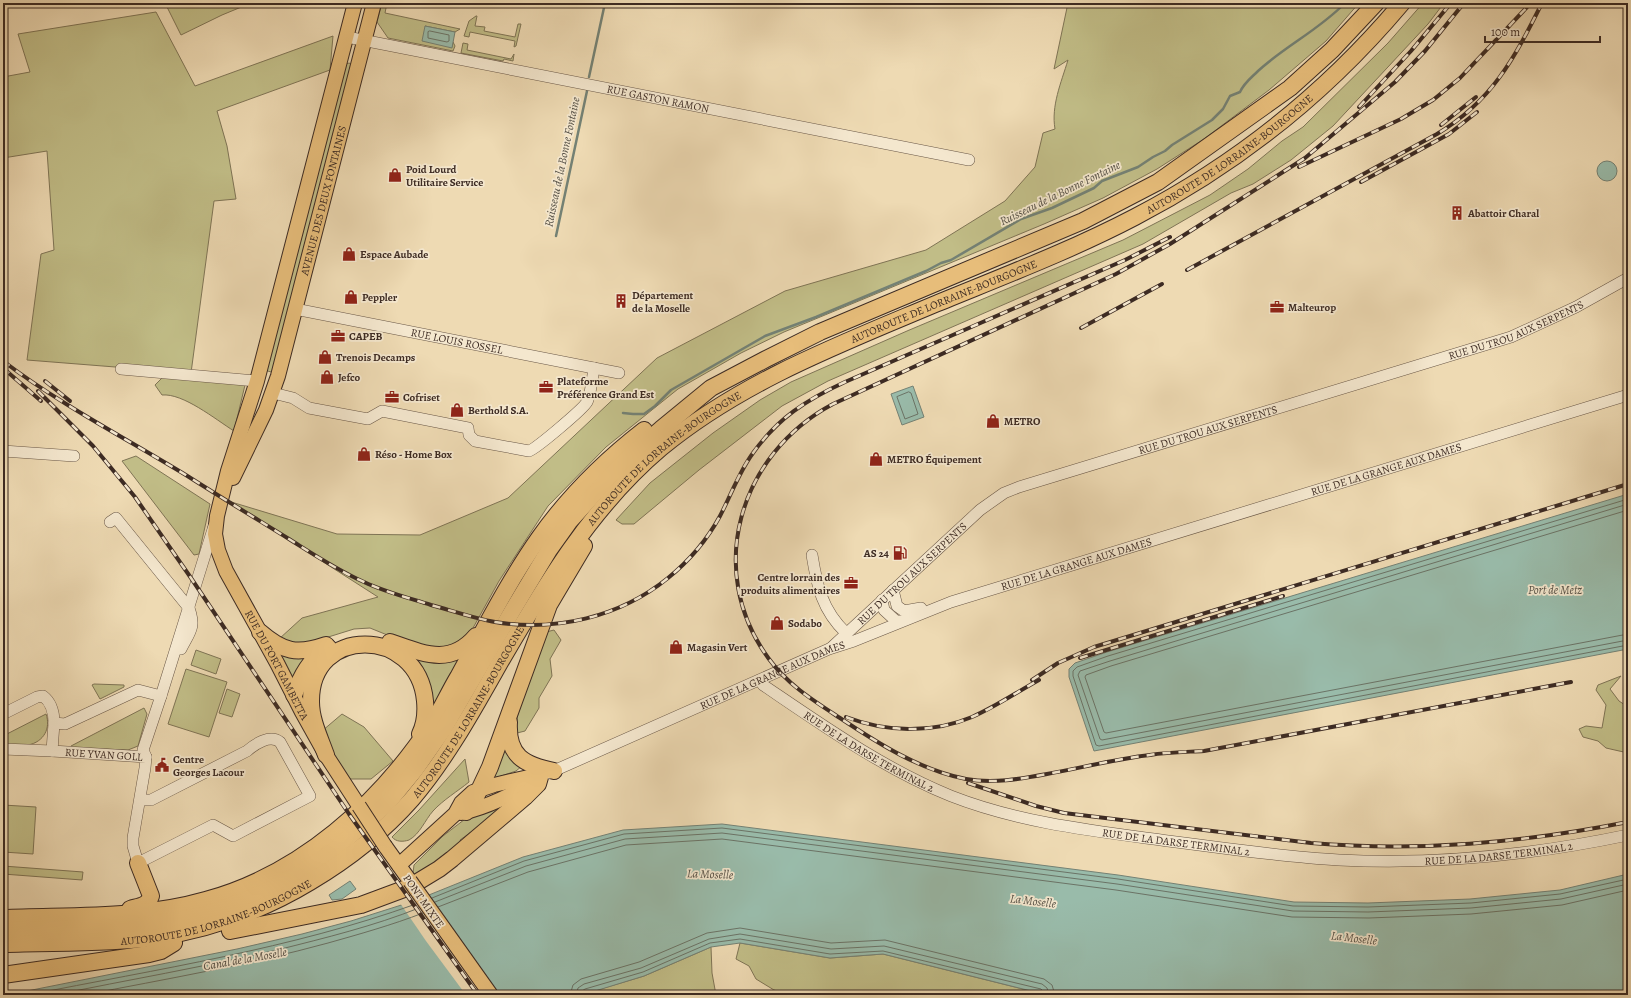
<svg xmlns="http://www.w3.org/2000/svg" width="1631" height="998" viewBox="0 0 1631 998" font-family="Alegreya,serif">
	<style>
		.green { fill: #c1bd87; stroke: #7f7455 }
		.water { fill: #9ba; stroke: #748174 }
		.pier { fill: #eedab3 }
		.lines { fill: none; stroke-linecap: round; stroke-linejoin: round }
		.shore { stroke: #6b7366; stroke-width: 1 }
		.stream { stroke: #748174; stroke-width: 2.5 }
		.minor-casing { stroke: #695747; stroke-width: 12 }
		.major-casing { stroke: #3d2b23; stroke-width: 16 }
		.highway-casing { stroke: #3d2b23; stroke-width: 18 }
		.minor { stroke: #f4e7ce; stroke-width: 11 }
		.major { stroke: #e7bd7a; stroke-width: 14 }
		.highway { stroke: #e7bd7a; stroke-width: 16 }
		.rail-casing { stroke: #3d2b23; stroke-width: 4 }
		.rail { stroke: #f4e7ce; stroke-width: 2.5; stroke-dasharray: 8; stroke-linecap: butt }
		.major-bridge-casing { stroke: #3d2b23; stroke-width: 16; stroke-linecap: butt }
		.major-bridge { stroke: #e7bd7a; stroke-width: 14 }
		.labels { text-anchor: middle; stroke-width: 3.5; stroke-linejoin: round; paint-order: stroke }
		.street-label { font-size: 11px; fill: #3d2b23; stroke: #f4e7ce }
		.poi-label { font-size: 11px; font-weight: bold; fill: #3d2b23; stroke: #f4e7ce; text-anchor: start }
		.water-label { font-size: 12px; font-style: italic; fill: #544f45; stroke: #f4e7ce }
	</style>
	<rect width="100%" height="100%" fill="#eedab3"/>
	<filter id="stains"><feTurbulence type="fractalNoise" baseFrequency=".005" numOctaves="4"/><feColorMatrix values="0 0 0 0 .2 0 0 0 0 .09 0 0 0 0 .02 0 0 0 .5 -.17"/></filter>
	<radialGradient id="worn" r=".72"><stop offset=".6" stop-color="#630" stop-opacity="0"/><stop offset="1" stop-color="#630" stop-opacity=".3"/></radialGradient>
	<!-- green -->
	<g class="green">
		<path d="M165,3h86l-29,12 -41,20z"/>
		<path d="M382,3h5l-2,10 75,16 -5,3 -30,-6 27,21 1,-5 2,4 -2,5 -65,-13 -11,-16z"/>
		<path d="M1068,3h291l-33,38 -57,49 -65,49 -47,30 -54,29 -59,26 -260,108 -43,21 -63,36 -72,58 -58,59 -49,75 -31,56 -22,12 -34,-4 -42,-17 -16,1 -45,14h-21l-9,-4 23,-21 76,-21 -150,-96 109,33 83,1 88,-37 149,-140 128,-67 141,-41 79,-49 30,-34 8,-34 12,-4c-4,-23 6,-46 13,-69l-14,9z"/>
		<path d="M1423,3h21l-16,21 -95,102 -42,34 -38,24 -22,9 -88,51 -315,137 -46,25 -83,64 -65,54h-12l-6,-4 34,-37 63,-50 47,-33 31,-18 116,-51 216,-91 87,-45 38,-26 34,-28 21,-14 85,-84z"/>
		<path d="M156,12l39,74 138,-50 -3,34 -113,41 10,35 9,53 -22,2 -23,172 -164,-13 14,-106 13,-4 -7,-99 -44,7v-81l27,-5 -12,-38z"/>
		<path d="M476,16h1l-2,10 10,1 -1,4 31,6 3,-13h3l-5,22 -2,1 1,-6 -45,-9 -1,5 -5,-1 5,-15z"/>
		<path d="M463,43l5,1 -1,6 44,9 3,-5 -1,7 -9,-2 -1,2 -42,-8z"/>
		<path d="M349,63l2,1 -76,309 -11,-3 82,-306z"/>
		<path d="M163,377l82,8 -11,46c-19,-12 -51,-38 -72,-36l-7,-10z"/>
		<path d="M136,456l74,48 -11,50 -5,1 -72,-94z"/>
		<path d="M554,630l7,10 -11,19 2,17 -13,22v10l-14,23 -8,2h-3l7,-34 25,-67z"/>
		<path d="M196,650l25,9 -5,15 -25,-9z"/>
		<path d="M276,650l39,3 -21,32z"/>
		<path d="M407,654l58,2 -35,60z"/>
		<path d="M186,669l41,13 -18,55 -41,-13z"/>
		<path d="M1621,676l-11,13 9,12 9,6v46l-22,-5 -8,-7 -15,-4 -4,-8 7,-3 16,2 4,-23 -10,-15 2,-5z"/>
		<path d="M94,684l30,1v2l-24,12 -8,-14z"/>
		<path d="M227,689l13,5 -8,23 -13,-4z"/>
		<path d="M144,708l3,6 -9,32 -10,4 -56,-2 -1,-2z"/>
		<path d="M46,714c5,14 -2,28 -18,31 -8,1 -17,0 -25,-1v-8z"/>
		<path d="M342,714l22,13 29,34 -22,18h-23l-19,-32 -7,-16z"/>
		<path d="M503,740l19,26 -6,5 -27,9z"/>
		<path d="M465,759l4,23c-11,9 -26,18 -36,29 -8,9 -13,23 -24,29 -6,2 -13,2 -17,-3l27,-27z"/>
		<path d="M513,802l-53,38 3,6 -46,36 -4,-9 1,-8 29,-29 26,-20z"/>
		<path d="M3,805l33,2 -3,47 -30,-2z"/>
		<path d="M3,866l80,6 -1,8 -79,-6z"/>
		<path d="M740,943l90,15 53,-4 164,41h-257l-16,-5 -18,-11 -7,-13 -13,-7z"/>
		<path d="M711,947l1,26 4,22h-128l-1,-2 57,-17z"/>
	</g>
	<!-- water -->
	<g class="water">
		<path d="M425,26l30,6 -3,16 -30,-7z"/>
		<circle cx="1607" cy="171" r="10"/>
		<path d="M913,386l11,31 -22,8 -11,-31z"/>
		<path d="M1628,494v155l-534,102 -25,-74v-8l6,-6 32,-11z"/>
		<path d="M722,824l396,51 176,27 74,1 102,-4 90,-9 68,-16v121h-581l-164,-41 -53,4 -90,-15 -29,4 -67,29 -62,19h-575l230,-46 65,-15 49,-13 63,-20 109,-44 100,-27z"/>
		<path d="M350,881l6,8 -14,10 -10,1 -3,-5z"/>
	</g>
	<!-- pier -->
	<path class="pier" d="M424,894l72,101h-30l-40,-54 -26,-38z"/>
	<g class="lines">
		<!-- shore -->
		<g class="shore">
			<path d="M430,31l19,4v6l-2,1 -19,-4v-6z"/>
			<path d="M909,392l2,1 7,21 -13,5 -8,-22z"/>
			<path d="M1628,499l-520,157 -31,11 -4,4v5l23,69 3,1 529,-101"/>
			<path d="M1628,504l-518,157 -30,10 -2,4 22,64 2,1 526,-100"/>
			<path d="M1628,510l-517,156 -25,9 -1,2 19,55 2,1 522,-99"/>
			<path d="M432,898l92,-37 100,-27 98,-6 396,51 175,27 75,1 103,-4 89,-9 68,-15"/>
			<path d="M435,902l91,-36 99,-27 97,-6 395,51 176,27 75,1 103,-4 90,-9 67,-15"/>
			<path d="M438,907l90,-35 98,-27 96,-6 394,51 176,27 77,1 102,-4 91,-9 66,-15"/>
			<path d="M28,995c130,-26 263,-46 388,-91"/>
			<path d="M54,995c74,-15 149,-28 223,-45 48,-12 97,-24 142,-42"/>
			<path d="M84,995c82,-16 164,-30 244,-52 32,-9 64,-18 95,-30"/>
			<path d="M570,995l3,-10 8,-6 58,-17 68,-29 33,-5 91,15 54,-3 159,39 8,6 3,10"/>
			<path d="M576,995l2,-7 6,-4 57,-16 68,-29 31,-5 91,15 53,-3 158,38 5,4 2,7"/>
			<path d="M581,995l1,-4 3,-2 58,-17 67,-29 30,-4 90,15 53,-3 158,38 3,3v3"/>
		</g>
		<!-- stream -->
		<g class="stream">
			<path d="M589,77l16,-74"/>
			<path d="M556,236l31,-145"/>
			<path d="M623,413l10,1h11l11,-8 16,-16 94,-54 51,-19 110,-46 15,-8 10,-3 70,-41 31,-11 42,-20 8,-7 36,-14 15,-10 12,-6 7,-6 40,-25 11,-11 7,-13 10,-4c4,-9 11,-14 18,-21 27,-25 61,-41 87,-68"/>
		</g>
		<defs>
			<g id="minor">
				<path id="s1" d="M347,37l622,123"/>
				<path id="s2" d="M295,309l324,64"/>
				<path d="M121,369l136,12"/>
				<path d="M273,393l20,5 16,10 59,11 14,-8 86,17 1,7 6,6 54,10c8,-3 54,-42 58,-49 3,-5 6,-27 7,-34"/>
				<path d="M3,451l71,5"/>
				<path d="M110,522l6,-4 73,90c7,20 1,23 -8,41"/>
				<path d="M812,555c5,31 10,55 34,78"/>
				<path d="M893,590l4,16 7,5 17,-3"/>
				<path d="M882,600l2,10 12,11h5"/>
				<path id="s3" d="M831,648l149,-138 24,-17 15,-6 492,-150 65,-30 52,-29"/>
				<path id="s4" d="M760,680l3,5c59,40 121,84 188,111 69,27 143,35 217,45 57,7 114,16 171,19 97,5 194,-5 289,-25"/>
				<path d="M3,714l34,-17 6,-1c8,6 11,17 11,27l11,1 73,-34 23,6"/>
				<path id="s5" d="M3,749l49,2 94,6 -1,11 -12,70v8l5,17 75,-38 20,11 77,-40 -30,-54c-10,-8 -25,2 -33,9l-96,49h-11"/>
				<path d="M52,751l2,-28"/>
				<path d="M146,757l-3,-7 18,-54 53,-170"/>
				<path id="s6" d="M549,773l280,-124 25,-8 97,-39 677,-207"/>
			</g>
			<g id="major">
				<path id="s7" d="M355,3l-98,378 -29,90 -11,45 -2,18 3,16 8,21 51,92 25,49 24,43 33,51"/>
				<path id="s8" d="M233,478l33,-68 12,-34 96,-373"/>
				<path d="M461,813c24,-5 56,-20 76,-34"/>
				<path d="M385,846l25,35"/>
				<path d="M399,865l56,-51 6,-11 12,-11 21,-7 39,-9 7,1"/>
			</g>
			<g id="highway">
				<path d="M260,632c23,20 37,23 66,13"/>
				<path d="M390,642c32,11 60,25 86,-6"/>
				<path d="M294,695c7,-19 16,-36 34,-48"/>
				<path d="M509,722c-2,34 15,43 45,49"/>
				<path d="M326,755c-6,-17 -15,-35 -15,-53 -1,-77 107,-76 114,-1 1,11 0,23 -5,33"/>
				<path d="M466,812l8,-11 16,-34 59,-162 35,-59"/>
				<path d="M411,886l28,-17 13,-10 73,-62 13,-13 2,-7"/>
				<path d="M130,909c10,-3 18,-3 21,-13l-13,-33"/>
				<path d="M3,918c68,-3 137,1 203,-18 95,-26 173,-96 227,-178 9,-14 16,-30 25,-45 26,-47 50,-95 81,-139 29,-41 65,-77 105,-108"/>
				<path d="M3,930l124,-3 56,-8 26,-6 33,-12 28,-12 35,-19 29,-20 53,-46 28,-34 28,-40 71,-122 35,-58 20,-28 42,-47 20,-20 30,-26 50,-41 55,-29 54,-27 263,-111 75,-39 132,-94 42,-38 44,-47"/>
				<path d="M230,931l131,-26 43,-16"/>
				<path id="s9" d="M3,944c50,-2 100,0 150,-6 55,-8 109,-27 157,-56 37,-22 73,-50 102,-83 34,-40 60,-87 86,-133 46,-79 92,-158 163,-218 80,-66 177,-103 272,-143 68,-28 137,-54 202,-88 102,-53 193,-126 267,-214"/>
				<path d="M3,975l146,-21 12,-3 13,-8"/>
			</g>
		</defs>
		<!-- minor casing -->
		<use href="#minor" class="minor-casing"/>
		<!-- major casing -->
		<use href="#major" class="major-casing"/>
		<!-- highway casing -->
		<use href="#highway" class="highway-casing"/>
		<!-- minor -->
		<use href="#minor" class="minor"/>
		<!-- major -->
		<use href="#major" class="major"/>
		<!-- highway -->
		<use href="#highway" class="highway"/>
		<defs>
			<g id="rail">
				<path d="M1464,3l-39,48 -30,31 -90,76 -22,14 -113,72 -54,30 -283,130c-94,50 -129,167 -64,255 19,26 45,42 71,59 39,26 80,52 126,61 27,5 54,0 81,-5 34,-6 68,-15 103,-19 18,-3 36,-3 54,-4l367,-69"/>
				<path d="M1359,107l52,-56 40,-48"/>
				<path d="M1441,125l35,-28"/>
				<path d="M1299,167l102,-48 32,-19 27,-22 71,-75"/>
				<path d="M1361,182l88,-48 28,-22"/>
				<path d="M1187,270l250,-136c55,-33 77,-75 105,-131"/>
				<path d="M1081,328l81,-44"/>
				<path d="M3,361c58,44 124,78 186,116 33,21 66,41 100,62 24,15 48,31 75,43 21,10 45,16 67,23 22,6 43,13 64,17 61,10 125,-5 173,-44 21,-17 39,-38 52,-62 11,-21 19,-44 33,-63 25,-35 53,-53 92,-71l280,-122 45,-23"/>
				<path d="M3,368l38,33"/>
				<path d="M45,381l25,20"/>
				<path d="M38,391l55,55 42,51 56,81 158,236 129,181"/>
				<path d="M1080,658l203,-62"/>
				<path d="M1032,680l26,-17 36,-16 534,-163"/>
				<path d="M846,717c39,15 86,17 126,0 23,-10 45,-25 67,-37"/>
				<path d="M968,783l68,23 28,7 247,30c108,9 210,0 317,-21"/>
			</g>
		</defs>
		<!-- rail casing -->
		<use href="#rail" class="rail-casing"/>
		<!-- rail -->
		<use href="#rail" class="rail"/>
		<defs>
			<g id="major-bridge">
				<path d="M359,806l26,40"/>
				<path d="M410,881l81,114"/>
			</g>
		</defs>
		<!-- major-bridge casing -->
		<use href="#major-bridge" class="major-bridge-casing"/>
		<!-- major-bridge -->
		<use href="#major-bridge" class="major-bridge"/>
	</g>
	<!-- icons -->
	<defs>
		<symbol id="shop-bare" viewBox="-9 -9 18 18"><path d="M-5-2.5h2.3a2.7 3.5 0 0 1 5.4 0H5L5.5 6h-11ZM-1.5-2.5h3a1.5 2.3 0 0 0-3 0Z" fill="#8f2418" stroke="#f4e7ce" stroke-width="2.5" paint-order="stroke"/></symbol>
		<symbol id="building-bare" viewBox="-9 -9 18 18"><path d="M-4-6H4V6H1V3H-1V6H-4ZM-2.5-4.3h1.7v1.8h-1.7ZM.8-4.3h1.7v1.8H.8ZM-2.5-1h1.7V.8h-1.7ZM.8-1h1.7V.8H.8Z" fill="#8f2418" stroke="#f4e7ce" stroke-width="2.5" paint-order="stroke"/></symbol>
		<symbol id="office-bare" viewBox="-9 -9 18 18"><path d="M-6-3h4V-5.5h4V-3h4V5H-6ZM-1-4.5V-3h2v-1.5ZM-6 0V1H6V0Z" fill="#8f2418" stroke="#f4e7ce" stroke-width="2.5" paint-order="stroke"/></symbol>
		<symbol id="fuel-bare" viewBox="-9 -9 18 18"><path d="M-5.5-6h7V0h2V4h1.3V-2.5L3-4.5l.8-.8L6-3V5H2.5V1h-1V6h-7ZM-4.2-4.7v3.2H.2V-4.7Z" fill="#8f2418" stroke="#f4e7ce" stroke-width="2.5" paint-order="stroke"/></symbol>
		<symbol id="civic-bare" viewBox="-9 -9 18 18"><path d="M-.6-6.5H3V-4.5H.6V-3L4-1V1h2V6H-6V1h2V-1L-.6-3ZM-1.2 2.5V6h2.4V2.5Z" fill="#8f2418" stroke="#f4e7ce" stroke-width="2.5" paint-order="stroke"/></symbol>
	</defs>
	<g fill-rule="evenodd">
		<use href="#shop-bare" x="385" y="165" width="20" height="20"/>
		<use href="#building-bare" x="1447" y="203" width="20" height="20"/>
		<use href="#shop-bare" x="339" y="244" width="20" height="20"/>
		<use href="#shop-bare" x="341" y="287" width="20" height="20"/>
		<use href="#building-bare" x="611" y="291" width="20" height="20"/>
		<use href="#office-bare" x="1267" y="297" width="20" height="20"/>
		<use href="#office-bare" x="328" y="326" width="20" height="20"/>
		<use href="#shop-bare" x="315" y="347" width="20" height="20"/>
		<use href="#shop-bare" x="317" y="367" width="20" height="20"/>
		<use href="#office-bare" x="536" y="377" width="20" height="20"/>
		<use href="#office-bare" x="382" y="387" width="20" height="20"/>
		<use href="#shop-bare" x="447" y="400" width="20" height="20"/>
		<use href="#shop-bare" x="983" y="411" width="20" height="20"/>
		<use href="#shop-bare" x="354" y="444" width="20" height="20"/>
		<use href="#shop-bare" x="866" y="449" width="20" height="20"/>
		<use href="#fuel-bare" x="890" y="543" width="20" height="20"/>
		<use href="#office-bare" x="841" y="573" width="20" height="20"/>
		<use href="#shop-bare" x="767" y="613" width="20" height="20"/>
		<use href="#shop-bare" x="666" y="637" width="20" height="20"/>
		<use href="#civic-bare" x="152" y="755" width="20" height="20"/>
	</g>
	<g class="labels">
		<!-- street labels -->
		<g class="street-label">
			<text dy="4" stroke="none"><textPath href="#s1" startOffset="317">RUE GASTON RAMON</textPath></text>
			<text dy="4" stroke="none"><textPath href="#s9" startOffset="1525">AUTOROUTE DE LORRAINE-BOURGOGNE</textPath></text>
			<text dy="4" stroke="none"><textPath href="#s8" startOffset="293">AVENUE DES DEUX FONTAINES</textPath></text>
			<text dy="4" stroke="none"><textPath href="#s9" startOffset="1202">AUTOROUTE DE LORRAINE-BOURGOGNE</textPath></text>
			<text dy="4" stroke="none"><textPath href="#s3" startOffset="770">RUE DU TROU AUX SERPENTS</textPath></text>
			<text dy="4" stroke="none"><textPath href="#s2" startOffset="165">RUE LOUIS ROSSEL</textPath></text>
			<text dy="4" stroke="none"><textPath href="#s3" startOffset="446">RUE DU TROU AUX SERPENTS</textPath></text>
			<text dy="4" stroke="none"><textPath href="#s9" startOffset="878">AUTOROUTE DE LORRAINE-BOURGOGNE</textPath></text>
			<text dy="4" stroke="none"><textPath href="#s6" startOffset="892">RUE DE LA GRANGE AUX DAMES</textPath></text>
			<text dy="4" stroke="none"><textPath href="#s6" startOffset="568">RUE DE LA GRANGE AUX DAMES</textPath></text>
			<text dy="4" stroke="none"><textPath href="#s3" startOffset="110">RUE DU TROU AUX SERPENTS</textPath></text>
			<text dy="4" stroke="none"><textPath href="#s7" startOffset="695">RUE DU FORT GAMBETTA</textPath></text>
			<text dy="4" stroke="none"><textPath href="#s6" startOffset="244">RUE DE LA GRANGE AUX DAMES</textPath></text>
			<text dy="4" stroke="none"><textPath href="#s9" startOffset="554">AUTOROUTE DE LORRAINE-BOURGOGNE</textPath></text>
			<text dy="4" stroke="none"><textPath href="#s4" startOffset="131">RUE DE LA DARSE TERMINAL 2</textPath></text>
			<text dy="4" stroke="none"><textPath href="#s5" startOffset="101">RUE YVAN GOLL</textPath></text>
			<text dy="4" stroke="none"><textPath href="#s4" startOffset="455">RUE DE LA DARSE TERMINAL 2</textPath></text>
			<text dy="4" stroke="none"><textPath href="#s4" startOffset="779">RUE DE LA DARSE TERMINAL 2</textPath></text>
			<text transform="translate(424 901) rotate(55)" y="4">PONT MIXTE</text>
			<text dy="4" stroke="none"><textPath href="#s9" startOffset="218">AUTOROUTE DE LORRAINE-BOURGOGNE</textPath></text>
		</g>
		<!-- poi labels -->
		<g class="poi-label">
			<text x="406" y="173">Poid Lourd<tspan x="406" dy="13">Utilitaire Service</tspan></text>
			<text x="1468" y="217">Abattoir Charal</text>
			<text x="360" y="258">Espace Aubade</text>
			<text x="632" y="299">Département<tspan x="632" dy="13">de la Moselle</tspan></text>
			<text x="362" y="301">Peppler</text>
			<text x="1288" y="311">Malteurop</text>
			<text x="349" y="340">CAPEB</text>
			<text x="336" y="361">Trenois Decamps</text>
			<text x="338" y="381">Jefco</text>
			<text x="557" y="385">Plateforme<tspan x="557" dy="13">Préférence Grand Est</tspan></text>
			<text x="403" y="401">Cofriset</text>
			<text x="468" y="414">Berthold S.A.</text>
			<text x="1004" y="425">METRO</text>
			<text x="375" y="458">Réso - Home Box</text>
			<text x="887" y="463">METRO Équipement</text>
			<text x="889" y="557" text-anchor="end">AS 24</text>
			<text x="840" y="581" text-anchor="end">Centre lorrain des<tspan x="840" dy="13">produits alimentaires</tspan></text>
			<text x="788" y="627">Sodabo</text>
			<text x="687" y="651">Magasin Vert</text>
			<text x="173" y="763">Centre<tspan x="173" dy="13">Georges Lacour</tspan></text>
		</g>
		<!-- water labels -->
		<g class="water-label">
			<text transform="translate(562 162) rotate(-78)" y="4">Ruisseau de la Bonne Fontaine</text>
			<text transform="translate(1060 193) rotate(-26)" y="4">Ruisseau de la Bonne Fontaine</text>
			<text x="1555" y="594">Port de Metz</text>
			<text transform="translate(710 874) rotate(2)" y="4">La Moselle</text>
			<text transform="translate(1033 901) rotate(7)" y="4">La Moselle</text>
			<text transform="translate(1354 938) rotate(7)" y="4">La Moselle</text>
			<text transform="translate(245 959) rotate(-10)" y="4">Canal de la Moselle</text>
		</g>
	</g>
	<!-- margin -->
	<rect width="1631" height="998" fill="none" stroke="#eedab3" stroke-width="16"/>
	<rect x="4" y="4" width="1623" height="990" fill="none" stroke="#3d2b23" stroke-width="2"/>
	<rect x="8" y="8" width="1615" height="982" fill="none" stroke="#3d2b23"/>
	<!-- scale -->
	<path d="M1485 36v6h115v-6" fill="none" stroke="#3d2b23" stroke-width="2"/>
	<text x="1491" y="36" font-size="12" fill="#3d2b23" stroke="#f4e7ce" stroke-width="3" paint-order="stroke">100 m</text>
	<rect width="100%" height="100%" filter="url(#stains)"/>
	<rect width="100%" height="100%" fill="url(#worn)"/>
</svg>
